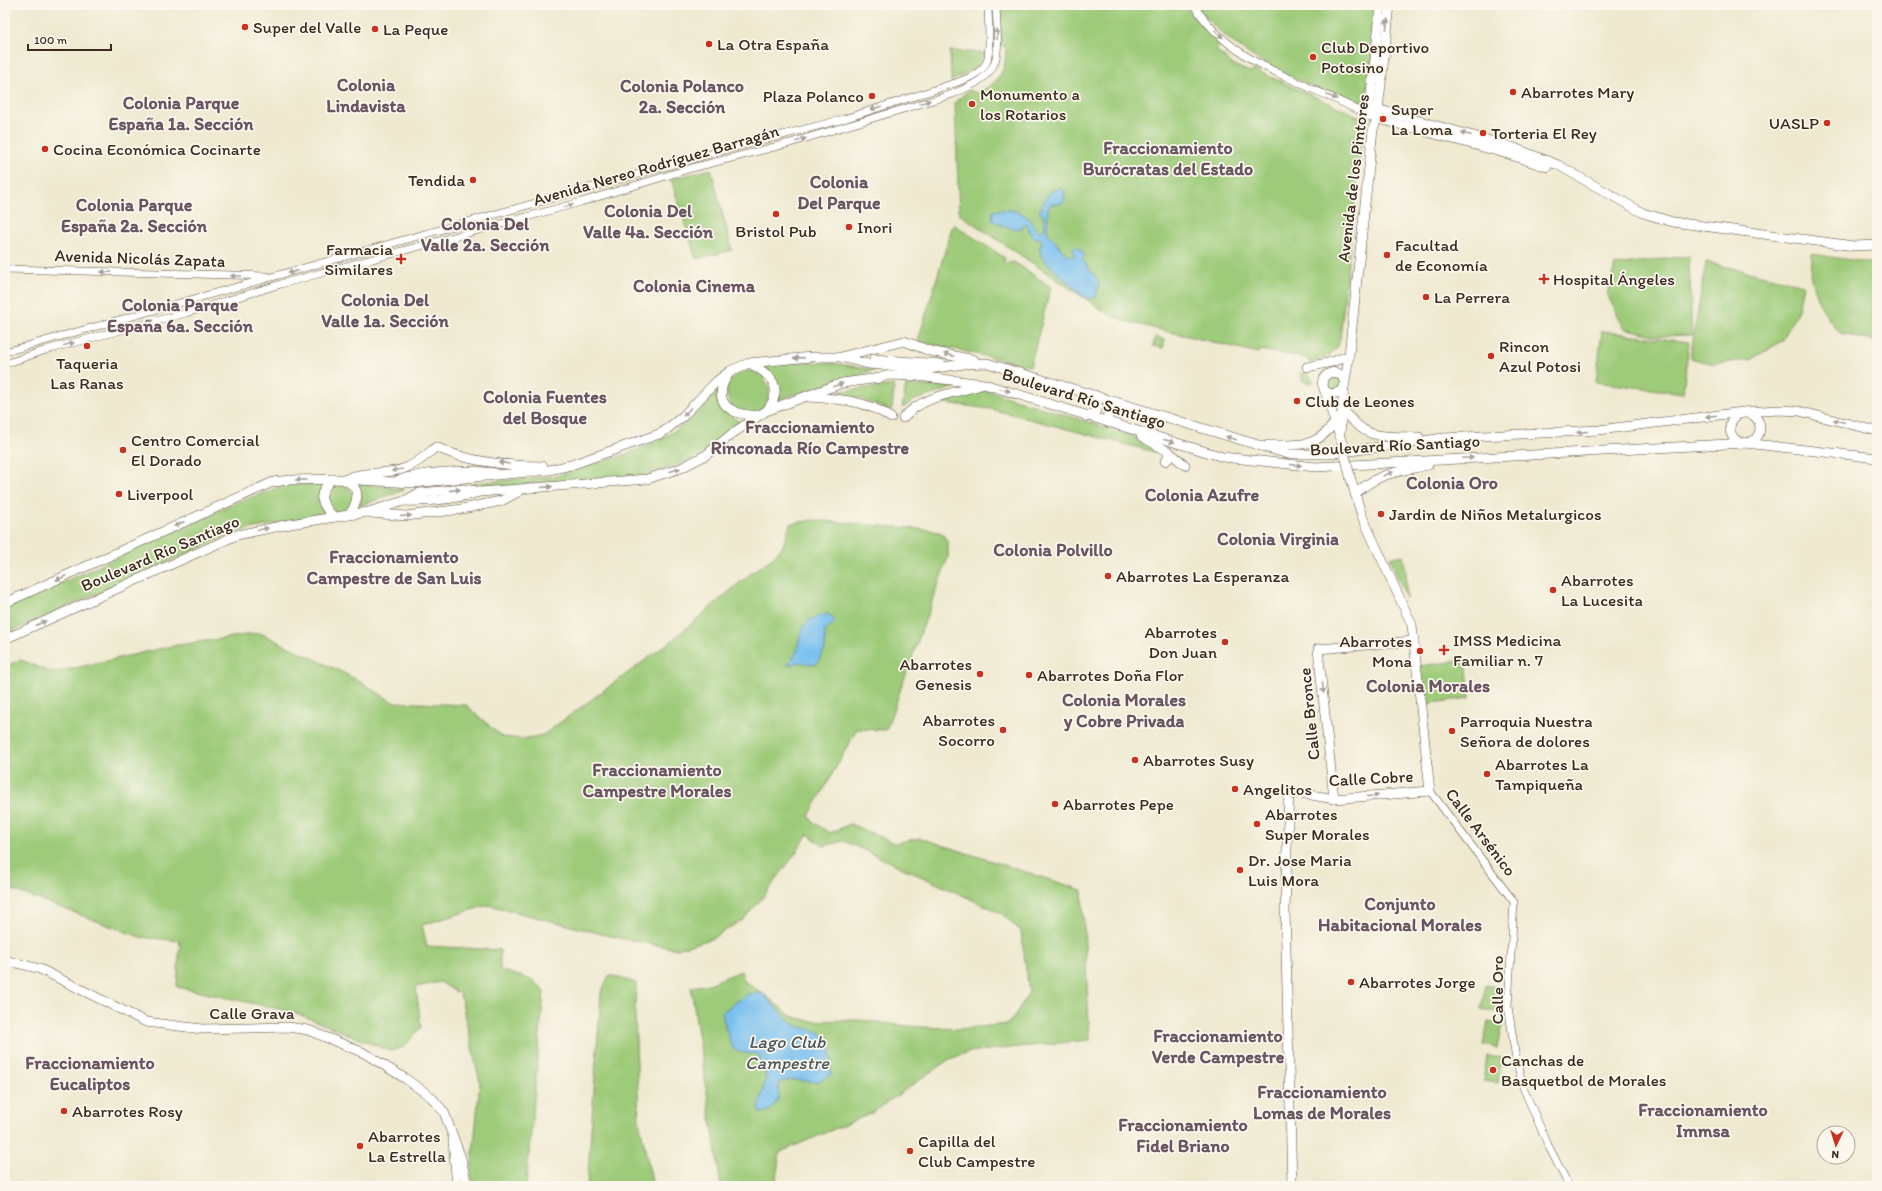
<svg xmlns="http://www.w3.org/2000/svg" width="1882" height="1191" viewBox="0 0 1882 1191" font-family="Itim,sans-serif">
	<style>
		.green { fill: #9ecb79; stroke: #6c7a4c }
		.water { fill: #77bfef; stroke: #597486 }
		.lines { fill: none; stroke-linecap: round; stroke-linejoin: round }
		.minor-casing { stroke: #564739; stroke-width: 8 }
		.major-casing { stroke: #564739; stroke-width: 10 }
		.minor { stroke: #fff; stroke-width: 7 }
		.major { stroke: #fff; stroke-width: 9 }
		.major-bridge-casing { stroke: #564739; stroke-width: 10; stroke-linecap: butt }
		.major-bridge { stroke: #fff; stroke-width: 9 }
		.oneway { fill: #a79f9a }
		.poi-dot { fill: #c8321e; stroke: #fbf7ec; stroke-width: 1.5 }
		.labels { text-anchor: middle; stroke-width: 3.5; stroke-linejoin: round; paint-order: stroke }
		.poi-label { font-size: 17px; fill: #3b2a1e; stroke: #fbf7ec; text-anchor: start }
		.street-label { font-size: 17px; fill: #3b2a1e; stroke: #fbf7ec }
		.neighbourhood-label { font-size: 18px; font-weight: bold; fill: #6a5562; stroke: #fbf7ec }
		.water-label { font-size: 18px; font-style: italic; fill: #4d575d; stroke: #fbf7ec }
	</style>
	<rect width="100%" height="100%" fill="#fbf7ec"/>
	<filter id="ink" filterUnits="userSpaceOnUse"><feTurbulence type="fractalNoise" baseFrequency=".025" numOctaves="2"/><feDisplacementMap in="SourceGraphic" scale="8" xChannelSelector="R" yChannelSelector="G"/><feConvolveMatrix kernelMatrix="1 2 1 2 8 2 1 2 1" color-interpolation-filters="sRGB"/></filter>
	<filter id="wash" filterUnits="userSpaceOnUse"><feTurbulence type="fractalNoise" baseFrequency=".012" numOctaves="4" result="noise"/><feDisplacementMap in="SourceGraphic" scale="16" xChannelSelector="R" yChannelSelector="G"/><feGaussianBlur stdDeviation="0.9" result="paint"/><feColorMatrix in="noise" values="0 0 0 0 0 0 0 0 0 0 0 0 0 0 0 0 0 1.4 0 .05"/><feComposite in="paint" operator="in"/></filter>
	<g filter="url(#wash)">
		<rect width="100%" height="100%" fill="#efe9d0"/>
		<!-- green -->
		<g class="green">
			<path d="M999,5h186l10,14 26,25 -5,6 17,15 17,7 5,-2 105,47 3,8 -23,214c-5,17 -15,19 -30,24l-3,-5 -47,-8 -1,3 -135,-32 -14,-6 -151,-101 -4,-112 14,-12 7,3c23,-10 30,-20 30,-46l-6,-2z"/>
			<path d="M1196,5h183l-13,94 -6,4c-13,-2 -25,-8 -38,-13 -48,-18 -94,-43 -126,-85z"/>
			<path d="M950,51l36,2 -4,12 -31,16z"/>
			<path d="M711,169l21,81 -36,9 -25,-80z"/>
			<path d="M953,224l52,34 -1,6 10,-2 37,25 -21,79 -112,-25z"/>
			<path d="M1812,254l65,10v78l-37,-9 -12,-15 -10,-17 -7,-21z"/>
			<path d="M1689,256l3,79 -34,1 -34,-8 -17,-34 8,-29z"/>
			<path d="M1706,262l97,23 -5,25 -16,31 -32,19 -36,4 -24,-6z"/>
			<path d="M1602,331l87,11 -6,51 -87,-11z"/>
			<path d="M1155,337l10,3 -2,8 -10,-2z"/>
			<path d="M797,362l36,1 42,7 -98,30c2,-20 -1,-24 -16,-36z"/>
			<circle cx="748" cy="392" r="21"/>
			<path d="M1300,373l8,1 6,8 -5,1 -6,-2z"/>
			<circle cx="1334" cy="384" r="7"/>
			<path d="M894,385l-2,26 -31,-12 -35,-6z"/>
			<path d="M906,385l51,2 -42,13 -13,8z"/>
			<path d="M718,386v18l13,12 9,6 -41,34 -26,11 -27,8 -137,11h-36v-3l83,-7 67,-21 33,-13 28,-17 19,-19z"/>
			<path d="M985,390l148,46 29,18 -171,-45 -55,-7z"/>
			<path d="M322,484c-6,13 -4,19 4,31l-88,16 -233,103v-25l233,-107 47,-17z"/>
			<path d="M358,484h10l37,6 -46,16 3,-9z"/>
			<circle cx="339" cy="498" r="14"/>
			<path d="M813,520l117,10 12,3 6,10v14l-62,173 -29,-1 -48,87 4,6 17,11 20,-9 45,19 25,-5 162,52 8,150 -122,12 -20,8 -76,53 -92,39 -5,34h-54l-30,-199 18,-3 32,-13 4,11 17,11 29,23 19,5 49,-1 48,6 52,3 49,-5 9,-11 12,-21 -8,-61 -20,-18 -157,-72 -21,5 -15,-12 -13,20 -32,43 -20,23 -32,19 -34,10 -67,-13 -122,-31 -66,20 5,21 73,4v20l32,10 12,11 -18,195h-51l-4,-12 9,-91 -20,-89 -20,-12 -24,5 5,40 -17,20 -14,4 -97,-39 -116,-25 3,-46 -40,-4 -135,-50v-221l16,-6 32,13 119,-27 88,-13 92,44 41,25 73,3 36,32 21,2 20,-4 127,-93 81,-69 20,-14 12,-13 7,-22z"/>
			<path d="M1403,555l3,19v24l-16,-40z"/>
			<path d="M1466,660l4,38 -46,6 -5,-38z"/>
			<path d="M609,975l27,8 -1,31 4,107 14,65h-66l14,-193z"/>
			<path d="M1486,985l14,3 -5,24 -14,-3z"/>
			<path d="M1488,1022l14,2 -5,24 -14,-3z"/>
			<path d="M1487,1056l15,2 -4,25 -15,-2z"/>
		</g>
		<!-- water -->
		<g class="water">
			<path d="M1060,188l4,2 1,10 -4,4h-10l-3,5 -1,23 20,23 7,1 -1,-8 3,-3 9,10 -3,4 17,23 -3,15 -10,2 -44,-41 -3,-11 3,-4 -2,-5h-6l-5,-6 -1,-6 -4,-2 -1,4c-12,2 -20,-2 -31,-8l1,-9c11,-3 28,-1 36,8 3,5 6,9 10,13l6,-4 -2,-13 -4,-4c7,-10 6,-20 21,-23z"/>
			<path d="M829,614l6,7 -10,11v17l-9,16 -18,-3 -11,4c3,-5 9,-11 10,-16 5,-23 6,-32 32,-36z"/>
			<path d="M762,993l25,26 10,7 23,6 11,15v28l-14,7 -24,-2 -13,2 -2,8 1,7c-5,9 -8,16 -19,16l-1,-5 7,-32 -8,-22c-7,-1 -17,0 -23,-4 -6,-4 -11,-30 -13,-38l26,-18z"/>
		</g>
	</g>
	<g filter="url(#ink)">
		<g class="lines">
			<defs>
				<g id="minor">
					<path d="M1194,5c38,62 115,77 175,111"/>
					<path d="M5,269l262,7"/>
					<path d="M5,352l712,-200 127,-33 105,-34c12,-4 33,-10 38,-24 4,-10 1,-44 1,-56"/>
					<path d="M5,364l41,-14 140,-37 95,-29 300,-82 111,-34 98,-25 160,-48c56,-22 48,-36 46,-90"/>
					<path d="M1430,791l84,111 -6,104 8,53 7,28 25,58 21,41"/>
				</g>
				<g id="major">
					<path d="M1370,107l139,39 49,19 85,48 30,9 181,24 23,-1"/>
					<path d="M1369,112l12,-107"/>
					<path d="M1369,116l139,38 39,13"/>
					<path d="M844,356l60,-15 26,10 44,9"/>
					<path d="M874,359l67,5"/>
					<path d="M749,363c22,11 36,25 18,47"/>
					<path d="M1307,367l25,-5 16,-6"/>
					<path d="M729,373c-2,4 -6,9 -7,14 -5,23 19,29 36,28"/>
					<path d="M1345,382l4,-27 24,-226 4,-10 13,-114"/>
					<path d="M1325,391l6,3 9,-2 5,-8 -3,-8c-8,-7 -18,-3 -20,7l20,60"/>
					<path d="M808,397c30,2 59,3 83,21"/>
					<path d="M1343,409c22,32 40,27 76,28"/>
					<circle cx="1745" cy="428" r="15"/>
					<path d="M1087,417l8,-5 3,-5 -3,-12"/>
					<path d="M903,418c21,-23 50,-24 78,-33"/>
					<path d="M1109,423c-3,-8 -1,-16 6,-21"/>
					<path d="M1340,433l4,-46"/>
					<path d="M1141,436l28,16 16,13"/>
					<path d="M1268,445c30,-1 47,5 67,-23"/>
					<path d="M1165,461l3,-2 1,-7"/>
					<path d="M350,477c17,-5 36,-3 53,-8 13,-4 23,-14 33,-22 32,15 72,19 107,19"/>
					<path d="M332,479c-15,15 -13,23 2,38"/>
					<path d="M344,480c18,7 14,21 6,34"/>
					<path d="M399,480c24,-8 71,-11 96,-7"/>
					<path d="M1355,494c24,-22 43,-22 73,-29"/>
					<path d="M404,501c25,1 52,-2 76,-9l167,-13 34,-11 25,-13 27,-22 33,-22 76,-28 38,-5 7,-3 30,1 67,8 239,73 93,10 429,-24 132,15"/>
					<path d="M371,513l35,3 56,-7 39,-8 19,-10"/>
					<path d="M5,603l268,-121 17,-2 51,-1 72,4 136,-13 22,-5 91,-32 20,-16 35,-36 13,-10 19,-8 62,-6h29l28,7 61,5 35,-5 23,-1 301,91h41l115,-16 155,-8 144,-18 37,-2 19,1 78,20"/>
					<path d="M5,639l232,-104 53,-11 78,-12 36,-11 15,-8 45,-4 13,2"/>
					<path d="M1334,799l-16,-150 96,-8"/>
					<path d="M5,960l35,9 106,53 56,7 86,-2 20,3 56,23 42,26 25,18 13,15 17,46 6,28"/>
					<path d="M453,1142l4,44"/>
					<path d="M1292,1186l-7,-276 4,-119 45,8 96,-8 -18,-166 -50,-109 -11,-36"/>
				</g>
			</defs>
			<!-- minor casing -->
			<use href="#minor" class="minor-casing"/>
			<!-- major casing -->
			<use href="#major" class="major-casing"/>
			<!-- minor -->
			<use href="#minor" class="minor"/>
			<!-- major -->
			<use href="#major" class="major"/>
			<defs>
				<path id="major-bridge" d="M1342,443l9,37"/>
			</defs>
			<!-- major-bridge casing -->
			<use href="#major-bridge" class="major-bridge-casing"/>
			<!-- major-bridge -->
			<use href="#major-bridge" class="major-bridge"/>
		</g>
		<!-- one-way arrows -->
		<defs><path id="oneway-solid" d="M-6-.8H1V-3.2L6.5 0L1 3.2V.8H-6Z"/></defs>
		<g class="oneway">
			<use href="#oneway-solid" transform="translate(1387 24) rotate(-84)"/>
			<use href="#oneway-solid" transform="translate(997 34) rotate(-92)"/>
			<use href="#oneway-solid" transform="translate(1219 34) rotate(44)"/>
			<use href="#oneway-solid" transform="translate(1332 97) rotate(23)"/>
			<use href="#oneway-solid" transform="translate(925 102) rotate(-17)"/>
			<use href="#oneway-solid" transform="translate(876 108) rotate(162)"/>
			<use href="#oneway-solid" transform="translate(1466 134) rotate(-165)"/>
			<use href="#oneway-solid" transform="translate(801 140) rotate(-17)"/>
			<use href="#oneway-solid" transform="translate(568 206) rotate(-15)"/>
			<use href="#oneway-solid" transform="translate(106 272) rotate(-179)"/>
			<use href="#oneway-solid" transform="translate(293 272) rotate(165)"/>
			<use href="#oneway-solid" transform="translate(236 276) rotate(-179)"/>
			<use href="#oneway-solid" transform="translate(69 344) rotate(-16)"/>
			<use href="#oneway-solid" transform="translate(949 355) rotate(-167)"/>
			<use href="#oneway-solid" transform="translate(799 358) rotate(176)"/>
			<use href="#oneway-solid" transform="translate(838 385) rotate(-17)"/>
			<use href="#oneway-solid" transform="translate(1005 390) rotate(15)"/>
			<use href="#oneway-solid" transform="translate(687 412) rotate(132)"/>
			<use href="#oneway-solid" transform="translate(1711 416) rotate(173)"/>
			<use href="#oneway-solid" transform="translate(1839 421) rotate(-166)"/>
			<use href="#oneway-solid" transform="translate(1582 432) rotate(175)"/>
			<use href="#oneway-solid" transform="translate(1231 438) rotate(-164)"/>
			<use href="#oneway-solid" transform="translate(1169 441) rotate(17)"/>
			<use href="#oneway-solid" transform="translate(1468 458) rotate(-3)"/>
			<use href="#oneway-solid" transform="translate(504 463) rotate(-171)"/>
			<use href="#oneway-solid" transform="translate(1296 465) rotate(5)"/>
			<use href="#oneway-solid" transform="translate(397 470) rotate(170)"/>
			<use href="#oneway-solid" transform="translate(675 470) rotate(-18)"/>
			<use href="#oneway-solid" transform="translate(1388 474) rotate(-23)"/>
			<use href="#oneway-solid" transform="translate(301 480) rotate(179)"/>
			<use href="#oneway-solid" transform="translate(547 487) rotate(-4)"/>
			<use href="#oneway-solid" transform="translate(455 490) rotate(-6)"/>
			<use href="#oneway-solid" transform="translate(406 516) rotate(-4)"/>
			<use href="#oneway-solid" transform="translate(179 524) rotate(155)"/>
			<use href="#oneway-solid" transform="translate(263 529) rotate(-12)"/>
			<use href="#oneway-solid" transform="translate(61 578) rotate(155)"/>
			<use href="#oneway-solid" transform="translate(41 623) rotate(-24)"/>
			<use href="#oneway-solid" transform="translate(1323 688) rotate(84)"/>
			<use href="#oneway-solid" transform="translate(1373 796) rotate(-4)"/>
		</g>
	</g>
	<!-- markers -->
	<g class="poi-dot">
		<circle cx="245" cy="27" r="4"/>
		<circle cx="375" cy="29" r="4"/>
		<circle cx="709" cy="44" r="4"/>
		<circle cx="1313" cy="57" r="4"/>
		<circle cx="1513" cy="92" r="4"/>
		<circle cx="872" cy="96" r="4"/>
		<circle cx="972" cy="104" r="4"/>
		<circle cx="1383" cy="119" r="4"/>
		<circle cx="1827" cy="123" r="4"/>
		<circle cx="1483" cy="133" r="4"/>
		<circle cx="45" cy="149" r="4"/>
		<circle cx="473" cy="180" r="4"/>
		<circle cx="776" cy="214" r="4"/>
		<circle cx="849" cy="227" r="4"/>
		<circle cx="1387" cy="255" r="4"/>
		<path d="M399 253h4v4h4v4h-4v4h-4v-4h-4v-4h4z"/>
		<path d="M1542 273h4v4h4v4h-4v4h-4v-4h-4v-4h4z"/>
		<circle cx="1426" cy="297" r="4"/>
		<circle cx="87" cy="346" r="4"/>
		<circle cx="1491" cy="356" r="4"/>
		<circle cx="1297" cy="401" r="4"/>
		<circle cx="123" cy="450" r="4"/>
		<circle cx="119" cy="494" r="4"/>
		<circle cx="1381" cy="514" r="4"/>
		<circle cx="1108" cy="576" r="4"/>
		<circle cx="1553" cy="590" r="4"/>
		<circle cx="1225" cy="642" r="4"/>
		<path d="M1442 644h4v4h4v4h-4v4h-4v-4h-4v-4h4z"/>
		<circle cx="1420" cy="651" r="4"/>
		<circle cx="980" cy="674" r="4"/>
		<circle cx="1029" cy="675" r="4"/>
		<circle cx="1003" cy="730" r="4"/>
		<circle cx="1452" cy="731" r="4"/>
		<circle cx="1135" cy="760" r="4"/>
		<circle cx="1487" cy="774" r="4"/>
		<circle cx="1235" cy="789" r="4"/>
		<circle cx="1055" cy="804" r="4"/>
		<circle cx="1257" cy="824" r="4"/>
		<circle cx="1240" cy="870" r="4"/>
		<circle cx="1351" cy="982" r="4"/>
		<circle cx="1493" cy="1070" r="4"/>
		<circle cx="64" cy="1111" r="4"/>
		<circle cx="360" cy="1146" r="4"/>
		<circle cx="910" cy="1151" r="4"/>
	</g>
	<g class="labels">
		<!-- poi labels -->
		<g class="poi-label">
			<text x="253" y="33">Super del Valle</text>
			<text x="383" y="35">La Peque</text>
			<text x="717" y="50">La Otra España</text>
			<text x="1321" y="53">Club Deportivo<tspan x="1321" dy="20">Potosino</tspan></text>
			<text x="1521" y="98">Abarrotes Mary</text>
			<text x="980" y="100">Monumento a<tspan x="980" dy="20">los Rotarios</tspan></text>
			<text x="864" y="102" text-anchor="end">Plaza Polanco</text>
			<text x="1391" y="115">Super<tspan x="1391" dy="20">La Loma</tspan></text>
			<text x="1819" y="129" text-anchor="end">UASLP</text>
			<text x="1491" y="139">Torteria El Rey</text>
			<text x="53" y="155">Cocina Económica Cocinarte</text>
			<text x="465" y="186" text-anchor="end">Tendida</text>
			<text x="857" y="233">Inori</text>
			<text x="776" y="237" text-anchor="middle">Bristol Pub</text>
			<text x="1395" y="251">Facultad<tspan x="1395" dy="20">de Economía</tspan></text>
			<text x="393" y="255" text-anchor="end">Farmacia<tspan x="393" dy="20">Similares</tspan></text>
			<text x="1553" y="285">Hospital Ángeles</text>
			<text x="1434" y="303">La Perrera</text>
			<text x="1499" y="352">Rincon<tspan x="1499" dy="20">Azul Potosi</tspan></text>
			<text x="87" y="369" text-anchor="middle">Taqueria<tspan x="87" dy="20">Las Ranas</tspan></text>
			<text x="1305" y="407">Club de Leones</text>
			<text x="131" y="446">Centro Comercial<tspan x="131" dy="20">El Dorado</tspan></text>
			<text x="127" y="500">Liverpool</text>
			<text x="1389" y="520">Jardin de Niños Metalurgicos</text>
			<text x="1116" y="582">Abarrotes La Esperanza</text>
			<text x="1561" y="586">Abarrotes<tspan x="1561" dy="20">La Lucesita</tspan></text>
			<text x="1217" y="638" text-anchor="end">Abarrotes<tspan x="1217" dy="20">Don Juan</tspan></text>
			<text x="1453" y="646">IMSS Medicina<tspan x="1453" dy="20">Familiar n. 7</tspan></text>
			<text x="1412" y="647" text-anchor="end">Abarrotes<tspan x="1412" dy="20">Mona</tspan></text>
			<text x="972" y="670" text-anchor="end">Abarrotes<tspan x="972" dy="20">Genesis</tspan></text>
			<text x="1037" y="681">Abarrotes Doña Flor</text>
			<text x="995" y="726" text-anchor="end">Abarrotes<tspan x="995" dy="20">Socorro</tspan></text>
			<text x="1460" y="727">Parroquia Nuestra<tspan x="1460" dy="20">Señora de dolores</tspan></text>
			<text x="1143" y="766">Abarrotes Susy</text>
			<text x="1495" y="770">Abarrotes La<tspan x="1495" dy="20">Tampiqueña</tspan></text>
			<text x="1243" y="795">Angelitos</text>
			<text x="1063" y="810">Abarrotes Pepe</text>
			<text x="1265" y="820">Abarrotes<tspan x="1265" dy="20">Super Morales</tspan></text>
			<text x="1248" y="866">Dr. Jose Maria<tspan x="1248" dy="20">Luis Mora</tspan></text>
			<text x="1359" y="988">Abarrotes Jorge</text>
			<text x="1501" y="1066">Canchas de<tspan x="1501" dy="20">Basquetbol de Morales</tspan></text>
			<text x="72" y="1117">Abarrotes Rosy</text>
			<text x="368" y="1142">Abarrotes<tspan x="368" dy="20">La Estrella</tspan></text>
			<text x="918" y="1147">Capilla del<tspan x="918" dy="20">Club Campestre</tspan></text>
		</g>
		<!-- street labels -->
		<g class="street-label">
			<text transform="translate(656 165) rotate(-16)" y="6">Avenida Nereo Rodríguez Barragán</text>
			<text transform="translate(1353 178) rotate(-83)" y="6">Avenida de los Pintores</text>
			<text transform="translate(140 258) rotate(2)" y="6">Avenida Nicolás Zapata</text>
			<text transform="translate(1084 398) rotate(17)" y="6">Boulevard Río Santiago</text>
			<text transform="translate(1395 445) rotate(-3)" y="6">Boulevard Río Santiago</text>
			<text transform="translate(160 553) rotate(-23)" y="6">Boulevard Río Santiago</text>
			<text transform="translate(1309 714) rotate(-96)" y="6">Calle Bronce</text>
			<text transform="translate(1371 778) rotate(-3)" y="6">Calle Cobre</text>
			<text transform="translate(1481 832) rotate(53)" y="6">Calle Arsénico</text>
			<text transform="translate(1497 990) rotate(-90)" y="6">Calle Oro</text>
			<text x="252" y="1019">Calle Grava</text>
		</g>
		<!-- neighbourhood labels -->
		<g class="neighbourhood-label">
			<text x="366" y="91">Colonia<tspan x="366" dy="21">Lindavista</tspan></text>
			<text x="682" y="92">Colonia Polanco<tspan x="682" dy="21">2a. Sección</tspan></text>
			<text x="181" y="109">Colonia Parque<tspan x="181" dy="21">España 1a. Sección</tspan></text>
			<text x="1168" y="154">Fraccionamiento<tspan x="1168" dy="21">Burócratas del Estado</tspan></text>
			<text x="839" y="188">Colonia<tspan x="839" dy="21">Del Parque</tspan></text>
			<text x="134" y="211">Colonia Parque<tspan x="134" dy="21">España 2a. Sección</tspan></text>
			<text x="648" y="217">Colonia Del<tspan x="648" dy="21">Valle 4a. Sección</tspan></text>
			<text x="485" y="230">Colonia Del<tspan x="485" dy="21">Valle 2a. Sección</tspan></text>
			<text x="694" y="292">Colonia Cinema</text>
			<text x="385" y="306">Colonia Del<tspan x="385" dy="21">Valle 1a. Sección</tspan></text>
			<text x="180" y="311">Colonia Parque<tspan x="180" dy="21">España 6a. Sección</tspan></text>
			<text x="545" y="403">Colonia Fuentes<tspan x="545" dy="21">del Bosque</tspan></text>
			<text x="810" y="433">Fraccionamiento<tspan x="810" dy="21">Rinconada Río Campestre</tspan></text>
			<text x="1452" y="489">Colonia Oro</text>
			<text x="1202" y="501">Colonia Azufre</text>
			<text x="1278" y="545">Colonia Virginia</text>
			<text x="1053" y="556">Colonia Polvillo</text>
			<text x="394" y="563">Fraccionamiento<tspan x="394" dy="21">Campestre de San Luis</tspan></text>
			<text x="1428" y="692">Colonia Morales</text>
			<text x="1124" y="706">Colonia Morales<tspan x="1124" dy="21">y Cobre Privada</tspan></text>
			<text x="657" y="776">Fraccionamiento<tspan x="657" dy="21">Campestre Morales</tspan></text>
			<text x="1400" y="910">Conjunto<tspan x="1400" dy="21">Habitacional Morales</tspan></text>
			<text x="1218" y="1042">Fraccionamiento<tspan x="1218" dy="21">Verde Campestre</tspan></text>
			<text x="90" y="1069">Fraccionamiento<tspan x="90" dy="21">Eucaliptos</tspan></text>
			<text x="1322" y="1098">Fraccionamiento<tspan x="1322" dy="21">Lomas de Morales</tspan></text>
			<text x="1703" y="1116">Fraccionamiento<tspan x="1703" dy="21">Immsa</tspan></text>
			<text x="1183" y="1131">Fraccionamiento<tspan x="1183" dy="21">Fidel Briano</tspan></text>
		</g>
		<!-- water labels -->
		<g class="water-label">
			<text x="787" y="1048">Lago Club<tspan x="787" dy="21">Campestre</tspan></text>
		</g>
	</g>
	<!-- margin -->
	<rect width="1882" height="1191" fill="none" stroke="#fbf7ec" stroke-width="20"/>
	<!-- north arrow -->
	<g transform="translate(1836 1145) rotate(184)"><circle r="19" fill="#fbf7ec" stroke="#aea59a"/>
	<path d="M0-3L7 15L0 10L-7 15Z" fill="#c8321e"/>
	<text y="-6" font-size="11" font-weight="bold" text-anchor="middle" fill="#3b2a1e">N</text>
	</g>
	<!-- scale -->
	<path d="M28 44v6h83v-6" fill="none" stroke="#3b2a1e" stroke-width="2"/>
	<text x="34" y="44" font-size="12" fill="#3b2a1e" stroke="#fbf7ec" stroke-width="3" paint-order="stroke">100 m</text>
</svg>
